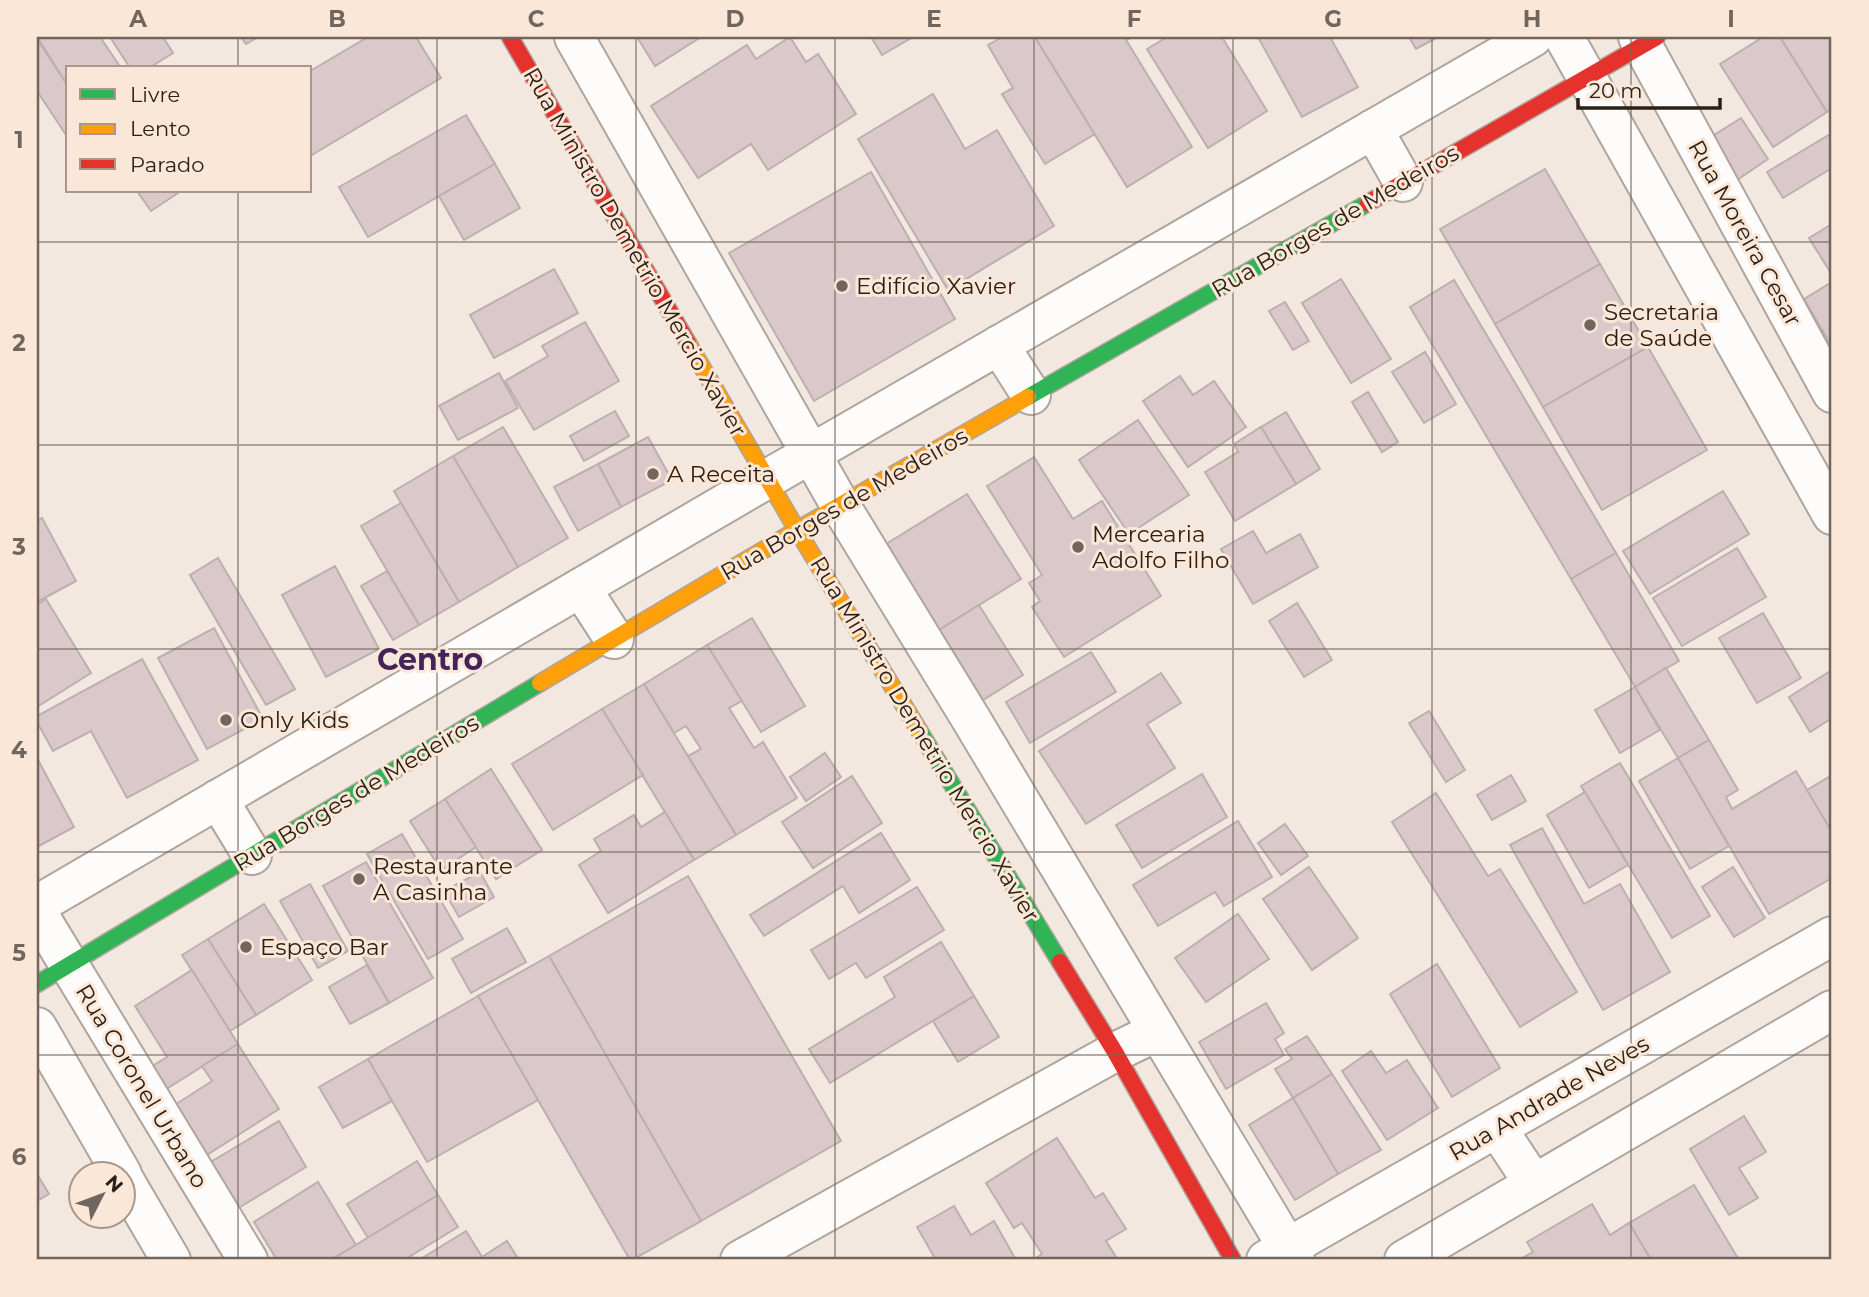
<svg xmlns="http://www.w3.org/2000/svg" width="1869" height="1297" viewBox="0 0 1869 1297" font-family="Montserrat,sans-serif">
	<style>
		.building { fill: #dbc8cb; stroke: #bbb0af; stroke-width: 2 }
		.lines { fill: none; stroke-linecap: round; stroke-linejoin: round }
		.street-casing { stroke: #afa59d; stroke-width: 42 }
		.fast-casing { stroke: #afa59d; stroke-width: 19 }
		.slow-casing { stroke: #afa59d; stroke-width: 19 }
		.jam-casing { stroke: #afa59d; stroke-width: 19 }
		.street { stroke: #fdfcfa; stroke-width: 38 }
		.fast { stroke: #30b455; stroke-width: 16 }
		.slow { stroke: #ff9f0a; stroke-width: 16 }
		.jam { stroke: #e5322d; stroke-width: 16 }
		.grid { fill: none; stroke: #71665d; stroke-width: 2; stroke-opacity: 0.55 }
		.poi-dot { fill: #71665d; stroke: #fbe7d8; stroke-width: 2.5 }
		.labels { text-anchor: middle; stroke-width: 6; stroke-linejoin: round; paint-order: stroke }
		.street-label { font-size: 23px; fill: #2b2016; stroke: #fbe7d8 }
		.poi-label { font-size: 23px; fill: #2b2016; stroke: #fbe7d8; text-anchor: start }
		.district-label { font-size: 30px; font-weight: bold; fill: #44235a; stroke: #fbe7d8 }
		.neatline { fill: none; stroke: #71665d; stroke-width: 2.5 }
		.grid-label { font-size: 23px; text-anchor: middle; font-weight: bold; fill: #71665d }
	</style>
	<rect width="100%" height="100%" fill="#f3e8e0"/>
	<!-- building -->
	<g class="building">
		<path d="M37,37h63l21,31h-53v18z"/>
		<path d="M110,37h53l10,16 -24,15h-19z"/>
		<path d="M241,37h17l-12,7z"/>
		<path d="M368,37h48l25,41 -131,78v-85z"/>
		<path d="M637,37h64l-46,29z"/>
		<path d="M790,37l16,25 12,-8 38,60 -88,56 -17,-26 -53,34 -47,-72 96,-61 9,14z"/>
		<path d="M871,37h42l-31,18z"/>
		<path d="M1002,37h33l60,97 -50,30 -43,-70 11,-6 -25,-43z"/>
		<path d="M1035,37h97l-6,3 66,107 -65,40z"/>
		<path d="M1167,37h55l45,74 -59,37 -61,-99z"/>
		<path d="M1258,37h72l28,50 -56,30z"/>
		<path d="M1409,37h29l-22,12z"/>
		<path d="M1763,37h17l47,75 -54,35 -53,-83z"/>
		<path d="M1780,37h52v72l-5,3z"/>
		<path d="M37,39l31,47v52l-31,-47z"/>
		<path d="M933,94l32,55 32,-19 57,96 -106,64 -90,-151z"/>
		<path d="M466,115l29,49 -127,73 -29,-50z"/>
		<path d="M1741,118l27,41 -34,23 -28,-42z"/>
		<path d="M1832,133v35l-49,30 -16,-26z"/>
		<path d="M495,164l25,44 -56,32 -25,-44z"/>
		<path d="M1545,169l55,95 -105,60 -55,-95z"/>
		<path d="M871,172l84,147 -141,82 -85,-148z"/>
		<path d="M137,191h44l-30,20z"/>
		<path d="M1832,224v51l-23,-37z"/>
		<path d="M1600,264l48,83 -105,60 -48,-83z"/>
		<path d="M554,269l24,44 -84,45 -24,-43z"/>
		<path d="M1341,279l50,80 -40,24 -49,-80z"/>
		<path d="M1454,280l162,273 -45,26 -161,-272z"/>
		<path d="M1832,282v65l-28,-48z"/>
		<path d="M1285,302l24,39 -16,9 -24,-39z"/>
		<path d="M585,322l34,59 -85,49 -29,-49 43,-25 -6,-10z"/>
		<path d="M1648,347l59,103 -105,60 -59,-103z"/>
		<path d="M1425,352l31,52 -32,19 -32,-51z"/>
		<path d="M499,373l19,35 -60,32 -19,-34z"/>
		<path d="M1180,376l13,19 21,-14 32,46 -58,40 -45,-66z"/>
		<path d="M1368,392l30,50 -16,10 -30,-50z"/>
		<path d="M615,411l14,25 -45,25 -14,-25z"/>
		<path d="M1286,412l34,57 -24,15 -35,-57z"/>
		<path d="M1138,420l51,75 -60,39 -50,-74z"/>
		<path d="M503,427l65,111 -50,29 -65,-111z"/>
		<path d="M1261,427l35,57 -61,37 -30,-49 33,-20 -4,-8z"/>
		<path d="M648,437l24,43 -51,27 -23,-43z"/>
		<path d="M453,456l65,111 -59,35 -65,-111z"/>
		<path d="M1034,457l39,62 29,-18 59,95 -97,61 -32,-50 8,-6 -11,-18 13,-8 -55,-89z"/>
		<path d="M598,464l23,43 -43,24 -24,-44z"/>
		<path d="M1723,491l26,43 -99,60 -27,-43z"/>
		<path d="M967,494l54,85 -82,51 -53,-86z"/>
		<path d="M401,503l58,99 -40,23 -58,-99z"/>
		<path d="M42,518l34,63 -39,21v-81z"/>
		<path d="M1253,531l13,22 34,-19 18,33 -65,37 -32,-55z"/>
		<path d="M1737,548l29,49 -84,49 -29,-48z"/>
		<path d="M1616,553l63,108 -44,26 -64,-108z"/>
		<path d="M218,558l77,131 -29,16 -76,-130z"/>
		<path d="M335,566l44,83 -53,28 -44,-82z"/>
		<path d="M387,571l32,54 -26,15 -32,-54z"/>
		<path d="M46,599l45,74 -54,34v-102z"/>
		<path d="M1297,603l35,57 -28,17 -35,-56z"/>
		<path d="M979,605l44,70 -40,25 -44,-70z"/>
		<path d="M1763,613l38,65 -44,25 -38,-65z"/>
		<path d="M752,618l53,88 -44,26 -54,-87z"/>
		<path d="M214,628l49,91 -56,30 -49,-91z"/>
		<path d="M707,645l35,56 -13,7 25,40 9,-6 34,56 -61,37 -48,-79 13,-7 -15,-23 -12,7 -30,-49z"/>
		<path d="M1091,652l25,40 -86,51 -24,-41z"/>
		<path d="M142,659l56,101 -71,38 -36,-67 -38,20 -16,-29v-6z"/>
		<path d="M1666,668l43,72 -31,18 -43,-71z"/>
		<path d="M1832,670v48l-22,14 -21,-35z"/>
		<path d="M1161,673l20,30 -34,21 28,44 -89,56 -47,-73z"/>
		<path d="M644,684l92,151 -42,25 -92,-151z"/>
		<path d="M1635,687l25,43 -40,23 -25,-43z"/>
		<path d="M602,709l41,66 -90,55 -41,-66z"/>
		<path d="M1429,711l36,59 -19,12 -37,-59z"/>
		<path d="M1709,740l29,50 -12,7 6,12 64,-38 36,61v46l-63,36 -91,-156z"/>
		<path d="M825,753l16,24 -35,24 -16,-24z"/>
		<path d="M37,758l37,69 -37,20z"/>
		<path d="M1678,758l51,88 -39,23 -51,-88z"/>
		<path d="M1620,763l90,153 -38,22 -91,-152z"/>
		<path d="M491,769l51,81 -46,29 -51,-80z"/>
		<path d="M1202,774l25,43 -85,51 -26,-43z"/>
		<path d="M1511,775l15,26 -34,19 -15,-25z"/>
		<path d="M1832,775v57l-25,-42z"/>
		<path d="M852,776l30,47 -69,45 -31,-46z"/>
		<path d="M1585,792l43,73 -39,23 -42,-73z"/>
		<path d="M1436,793l52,83 12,-7 77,123 -57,35 -128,-205z"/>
		<path d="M445,799l31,48 -35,23 -31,-49z"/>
		<path d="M665,812l29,48 -86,53 -29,-48 22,-14 -7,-12 40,-24 7,12z"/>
		<path d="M1238,821l34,56 -48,29 -9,-14 -57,34 -25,-41z"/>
		<path d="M1285,824l23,32 -27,19 -23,-32z"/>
		<path d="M1542,828l42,76 36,-20 50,88 -67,38 -93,-165z"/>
		<path d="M881,833l29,47 -51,33 -16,-27 -79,50 -14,-21z"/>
		<path d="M402,834l61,105 -35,20 -61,-105z"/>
		<path d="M366,862l67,116 -44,25 -66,-117z"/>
		<path d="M1309,867l49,71 -46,32 -49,-71z"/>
		<path d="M1733,867l32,51 -31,19 -32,-50z"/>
		<path d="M480,872l14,25 -35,20 -15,-26z"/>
		<path d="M688,876l153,265 -140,80 -152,-265z"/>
		<path d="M310,884l38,67 -30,17 -38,-67z"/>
		<path d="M917,887l27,43 -78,48 -10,-15 -27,16 -18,-29z"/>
		<path d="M264,904l48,76 -56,35 -48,-76z"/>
		<path d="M1238,914l31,45 -63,43 -31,-44z"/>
		<path d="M507,928l19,34 -55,31 -19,-34z"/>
		<path d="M208,939l48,76 -26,16 -48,-76z"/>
		<path d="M941,942l33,54 -144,87 -21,-34 86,-52 -11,-20z"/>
		<path d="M549,956l152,265 -69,39h-2l-152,-264z"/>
		<path d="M1437,964l63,104 -48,29 -62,-103z"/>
		<path d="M367,965l22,38 -39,21 -21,-37z"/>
		<path d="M192,970l46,74 -75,47 -14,-23 18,-11 -32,-51z"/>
		<path d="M478,996l60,104 -111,62 -59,-103z"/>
		<path d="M974,996l25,41 -41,25 -25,-41z"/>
		<path d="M1266,1003l18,30 -9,6 9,16 -58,34 -27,-47z"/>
		<path d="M1307,1036l25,38 -39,24 -18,-29 17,-10 -7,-10z"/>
		<path d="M238,1044l41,65 -77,49 -32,-50 42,-27 -10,-15z"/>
		<path d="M1371,1051l15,22 21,-13 31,48 -51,32 -45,-69z"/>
		<path d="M368,1059l24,42 -49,27 -24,-41z"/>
		<path d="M1332,1074l49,76 -43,24 -45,-76z"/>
		<path d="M1293,1098l45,76 -43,26 -46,-75z"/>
		<path d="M1744,1116l22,36 -27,16 19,30 -29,17 -39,-66z"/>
		<path d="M279,1121l27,46 -69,42 -28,-46z"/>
		<path d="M1057,1138l38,60 8,-5 23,36 -20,12 12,19h-85l9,-6 -20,-31 -8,5 -28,-45z"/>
		<path d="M417,1161l21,34 -70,43 -21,-34z"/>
		<path d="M37,1174l12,20 -12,7z"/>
		<path d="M318,1182l38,63 -25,15h-54l-23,-38z"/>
		<path d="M1694,1185l45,75h-88l-22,-37z"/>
		<path d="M438,1195l20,32 -54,33h-66l-2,-3z"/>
		<path d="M1592,1204l18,31 19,-12 22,37h-132l14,-8 -6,-10z"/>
		<path d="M954,1206l17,29 23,-14 22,39h-80l-19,-33z"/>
		<path d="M466,1231l18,29h-65z"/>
		<path d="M507,1241l12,19h-35l-2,-3z"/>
	</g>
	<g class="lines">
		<defs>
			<g id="street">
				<path d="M574,37l266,468 131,214 324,541"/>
				<path d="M1564,37l268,478"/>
				<path d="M1638,37l194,356"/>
				<path d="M1373,129l30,53"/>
				<path d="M999,345l32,50"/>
				<path d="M581,588l33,51"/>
				<path d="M218,799l34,56"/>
				<path d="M37,905l730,-426 766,-442"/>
				<path d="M37,912l211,348"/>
				<path d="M37,1027l85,147"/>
				<path d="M1497,1128l37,56"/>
				<path d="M122,1176l49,84"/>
				<path d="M740,1260l375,-208 31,-15"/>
				<path d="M1266,1260l566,-324"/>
				<path d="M1404,1260l428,-250"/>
			</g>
			<g id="fast">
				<path d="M1028,397l340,-194"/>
				<path d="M920,732l140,230"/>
				<path d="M37,984l503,-301"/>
			</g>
			<g id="slow">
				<path d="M688,343l109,187 123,202"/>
				<path d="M540,683l257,-153 231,-133"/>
			</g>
			<g id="jam">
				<path d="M510,37l178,306"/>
				<path d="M1368,203l289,-166"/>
				<path d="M1060,962l55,90 118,208"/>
			</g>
		</defs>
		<!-- street casing -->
		<use href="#street" class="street-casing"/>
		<!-- fast casing -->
		<use href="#fast" class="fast-casing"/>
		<!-- slow casing -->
		<use href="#slow" class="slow-casing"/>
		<!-- jam casing -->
		<use href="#jam" class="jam-casing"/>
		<!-- street -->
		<use href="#street" class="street"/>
		<!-- fast -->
		<use href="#fast" class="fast"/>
		<!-- slow -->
		<use href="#slow" class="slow"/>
		<!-- jam -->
		<use href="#jam" class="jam"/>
	</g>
	<!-- grid -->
	<path class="grid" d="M238,37v31M437,37v1223M636,37v1223M835,37v1223M1034,37v1223M1233,37v1223M1432,37v1223M1631,37v1223M238,191v1069M37,242h1795M37,445h1795M37,649h1795M37,852h1795M37,1055h1795"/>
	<!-- markers -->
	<g class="poi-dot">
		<circle cx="842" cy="286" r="7"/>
		<circle cx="1590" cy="325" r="7"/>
		<circle cx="653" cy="474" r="7"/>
		<circle cx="1078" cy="547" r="7"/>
		<circle cx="226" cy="720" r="7"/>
		<circle cx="359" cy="879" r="7"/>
		<circle cx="246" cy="947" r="7"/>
	</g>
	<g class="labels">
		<!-- street labels -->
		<g class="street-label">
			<text transform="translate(1335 221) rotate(-30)" y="8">Rua Borges de Medeiros</text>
			<text transform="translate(1745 233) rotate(61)" y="8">Rua Moreira Cesar</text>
			<text transform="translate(635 252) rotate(60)" y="8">Rua Ministro Demetrio Mercio Xavier</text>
			<text transform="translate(844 504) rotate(-30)" y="8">Rua Borges de Medeiros</text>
			<text transform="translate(925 739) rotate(59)" y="8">Rua Ministro Demetrio Mercio Xavier</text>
			<text transform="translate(356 793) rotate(-31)" y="8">Rua Borges de Medeiros</text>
			<text transform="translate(142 1086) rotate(59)" y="8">Rua Coronel Urbano</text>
			<text transform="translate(1549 1098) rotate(-30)" y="8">Rua Andrade Neves</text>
		</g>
		<!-- poi labels -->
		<g class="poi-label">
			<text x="856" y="294">Edifício Xavier</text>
			<text x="1604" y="320">Secretaria<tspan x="1604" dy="26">de Saúde</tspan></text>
			<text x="667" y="482">A Receita</text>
			<text x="1092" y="542">Mercearia<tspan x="1092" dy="26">Adolfo Filho</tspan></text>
			<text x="240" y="728">Only Kids</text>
			<text x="373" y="874">Restaurante<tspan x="373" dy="26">A Casinha</tspan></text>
			<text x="260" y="955">Espaço Bar</text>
		</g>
		<!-- district labels -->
		<g class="district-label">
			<text x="430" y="670">Centro</text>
		</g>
	</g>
	<!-- border -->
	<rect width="1869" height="1297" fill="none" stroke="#fbe7d8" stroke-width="77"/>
	<!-- legend -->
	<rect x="66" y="66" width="245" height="126" fill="#fbe7d8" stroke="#a8978a" stroke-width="2"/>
	<rect x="80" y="89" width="35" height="10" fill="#30b455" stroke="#a8978a" stroke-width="2"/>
	<text x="130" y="102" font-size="21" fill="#2b2016">Livre</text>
	<rect x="80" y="124" width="35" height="10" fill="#ff9f0a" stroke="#a8978a" stroke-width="2"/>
	<text x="130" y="136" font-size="21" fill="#2b2016">Lento</text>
	<rect x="80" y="159" width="35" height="10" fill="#e5322d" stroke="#a8978a" stroke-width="2"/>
	<text x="130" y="172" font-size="21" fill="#2b2016">Parado</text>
	<!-- north arrow -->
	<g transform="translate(102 1195) rotate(48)"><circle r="33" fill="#fbe7d8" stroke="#a8978a" stroke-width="2"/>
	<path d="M0-5L12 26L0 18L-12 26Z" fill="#71665d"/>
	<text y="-10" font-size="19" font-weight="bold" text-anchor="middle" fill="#2b2016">N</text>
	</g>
	<!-- scale -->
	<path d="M1578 98v10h142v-10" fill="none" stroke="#2b2016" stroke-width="3.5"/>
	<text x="1589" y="98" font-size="21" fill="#2b2016" stroke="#fbe7d8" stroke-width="5" paint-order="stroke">20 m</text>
	<rect x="38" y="38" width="1792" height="1220" class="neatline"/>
	<g class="grid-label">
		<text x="138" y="27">A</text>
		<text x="337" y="27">B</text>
		<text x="536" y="27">C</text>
		<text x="735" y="27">D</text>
		<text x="934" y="27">E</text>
		<text x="1134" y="27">F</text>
		<text x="1333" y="27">G</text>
		<text x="1532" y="27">H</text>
		<text x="1731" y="27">I</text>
		<text x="19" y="148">1</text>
		<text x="19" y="351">2</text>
		<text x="19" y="555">3</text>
		<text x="19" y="758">4</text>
		<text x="19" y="961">5</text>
		<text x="19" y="1165">6</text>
	</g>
</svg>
